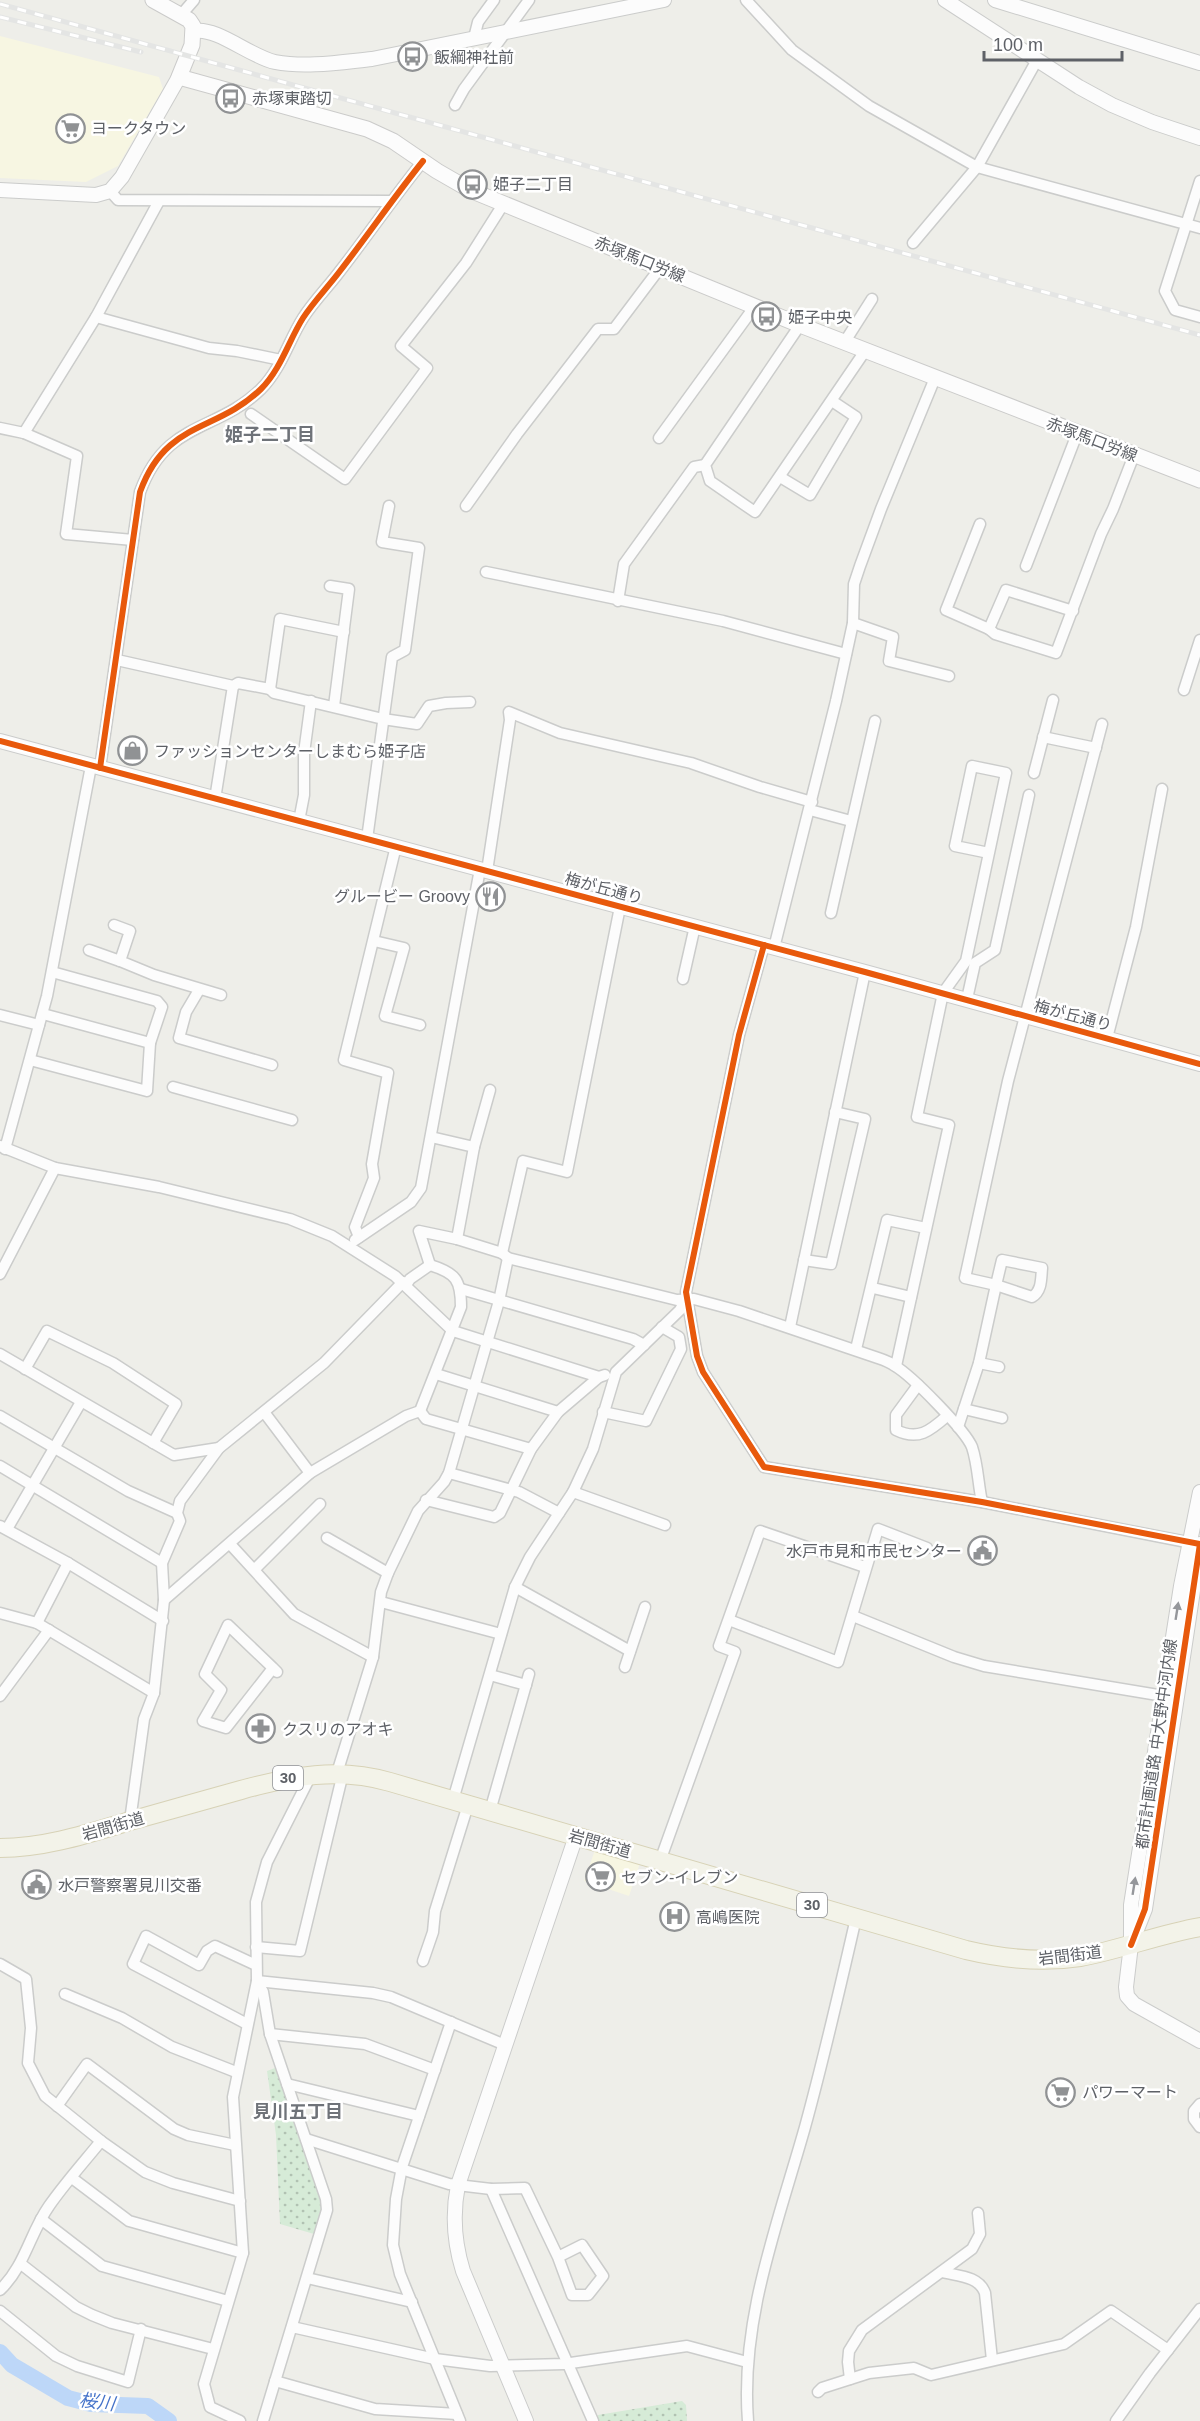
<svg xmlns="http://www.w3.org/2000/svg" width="1200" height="2421" viewBox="0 0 1200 2421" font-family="Helvetica,'Noto Sans JP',sans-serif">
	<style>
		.commercial { fill: #f7f6e2 }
		.park { fill: url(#park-dots) }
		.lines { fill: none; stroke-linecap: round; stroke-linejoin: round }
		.river { stroke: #bdd7f8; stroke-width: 16 }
		.minor-casing { stroke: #cbcccb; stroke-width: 13 }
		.tertiary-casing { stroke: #cbcccb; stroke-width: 16 }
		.secondary-casing { stroke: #cbcbca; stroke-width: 17 }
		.primary-casing { stroke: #d7d2b6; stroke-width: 20 }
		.minor { stroke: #fcfcfc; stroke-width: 10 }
		.tertiary { stroke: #fcfcfc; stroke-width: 14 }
		.secondary { stroke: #fcfcfc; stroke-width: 15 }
		.primary { stroke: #f3f3e9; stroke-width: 18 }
		.rail-casing { stroke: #e4e5e4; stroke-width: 5 }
		.rail { stroke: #fff; stroke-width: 3; stroke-dasharray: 9; stroke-linecap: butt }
		.cycleway-casing { stroke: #fff; stroke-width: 10 }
		.cycleway { stroke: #e8590c; stroke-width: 6 }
		.oneway { fill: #95979b }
		.labels { text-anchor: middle; stroke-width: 5; stroke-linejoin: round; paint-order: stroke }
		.shield { fill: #fff; stroke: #8e9095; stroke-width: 1.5 }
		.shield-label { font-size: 15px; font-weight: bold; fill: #5e6167 }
		.poi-label { font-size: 16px; fill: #5e6167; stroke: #fff; text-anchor: start }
		.street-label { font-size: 16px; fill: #5e6167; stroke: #fff }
		.neighbourhood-label { font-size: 18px; font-weight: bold; fill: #6f7379; stroke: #fff }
		.water-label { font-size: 18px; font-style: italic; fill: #4472c9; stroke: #fff }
	</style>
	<defs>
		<pattern id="park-dots" width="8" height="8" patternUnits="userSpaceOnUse" patternTransform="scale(1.5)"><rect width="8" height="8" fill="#d6ebd7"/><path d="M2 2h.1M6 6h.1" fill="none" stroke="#b1c2b2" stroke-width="1.8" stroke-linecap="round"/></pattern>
	</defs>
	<rect width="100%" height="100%" fill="#eeeee9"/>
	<!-- commercial -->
	<g class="commercial">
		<path d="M0,36l159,41 4,12 -45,77 -32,16 -86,-4z"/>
		<path d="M595,1850l45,13 -11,33 -45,-15z"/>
	</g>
	<!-- park -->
	<g class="park">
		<path d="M275,2068l46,129v12l-7,25 -34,-10 -4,-89 -9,-64z"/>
		<path d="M682,2401l4,4 1,16h-90l-1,-2 2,-4z"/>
	</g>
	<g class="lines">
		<!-- river -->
		<path class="river" d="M0,2352l12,13 56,33 23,6 57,2 21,15"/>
		<defs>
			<g id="minor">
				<path d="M746,0l46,50 77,56 108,61 223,61"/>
				<path d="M181,15l13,-15"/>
				<path d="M474,38l4,-16 16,-22"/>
				<path d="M455,105l9,-16 65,-89"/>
				<path d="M1200,181l-35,110 10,19 25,7"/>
				<path d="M110,191l8,9 273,1"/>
				<path d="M913,243l64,-76 60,-107"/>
				<path d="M96,317l113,31 28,3 44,9"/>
				<path d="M800,325l-95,140 5,16 45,31 110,-161"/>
				<path d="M844,343l28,-44"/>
				<path d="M251,414l94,65 82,-111 -26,-22 65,-83 38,-60"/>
				<path d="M0,428l24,5 53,23 -11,78 67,6"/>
				<path d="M24,433l72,-116 63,-116"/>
				<path d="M659,438l96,-132"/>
				<path d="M780,477l30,18 46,-78 -24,-16"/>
				<path d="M466,506l51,-72 81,-105h16l46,-61"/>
				<path d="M980,524l-34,86 43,19 6,5 61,19 45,-119 12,-25 21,-54"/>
				<path d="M1026,566l51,-132"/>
				<path d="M486,572l237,49 123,33"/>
				<path d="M330,586l19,3 -15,117"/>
				<path d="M618,601l6,-37 70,-97 11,-2"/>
				<path d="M853,623l40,14 -4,24 60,15"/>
				<path d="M989,629l17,-39 67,21"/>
				<path d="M344,632l-64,-13 -10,70 4,4 109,26 34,5 12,-18 17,-3 24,-1"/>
				<path d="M117,660l116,26 5,-3 32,6"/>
				<path d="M1184,690l16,-50"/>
				<path d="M1043,737l53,11"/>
				<path d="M100,768l40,-276c26,-72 76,-59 121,-103 20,-20 28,-49 42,-71 11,-17 25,-31 37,-47 28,-36 54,-74 83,-110"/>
				<path d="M1034,773l19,-73"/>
				<path d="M215,799l18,-113"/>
				<path d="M810,810l41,11"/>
				<path d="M299,821l5,-26v-42l7,-52"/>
				<path d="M367,839l25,-182 13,-7 14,-102 -37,-6 7,-36"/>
				<path d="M487,871l23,-151 -1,-8 51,21 131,30 69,24 52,15"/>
				<path d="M831,913l44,-192"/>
				<path d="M114,925l16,6 -10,30 34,14 67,20"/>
				<path d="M374,941l30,7 -19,68 35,9"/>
				<path d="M764,945l-25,90 -53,257 11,64 6,16 61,95 218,35 215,42"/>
				<path d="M774,948l62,-247 17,-78 1,-39 6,-18 21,-57 54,-131"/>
				<path d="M89,950l31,11"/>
				<path d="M683,979l12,-53"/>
				<path d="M199,990l-13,22 -7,26 93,27"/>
				<path d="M967,999l8,-36 20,-13 34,-155"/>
				<path d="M43,1014l107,29 12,-36 -5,-6 -105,-29"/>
				<path d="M0,1015l39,10"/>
				<path d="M1107,1038l29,-111 26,-138"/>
				<path d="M30,1060l117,31 3,-48"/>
				<path d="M173,1087l119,33"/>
				<path d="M431,1137l43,10 -17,92"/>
				<path d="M0,1146l55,22 104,19 131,32 42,17 63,40 58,55 146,46"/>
				<path d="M474,1147l16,-57"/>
				<path d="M5,1149l42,-153 44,-230"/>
				<path d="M359,1237l-4,-10 19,-49 -2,-14 16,-91 -44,-13 52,-214"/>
				<path d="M355,1240l56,-38 10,-14 59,-319"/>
				<path d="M502,1253l21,-92 44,11 53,-265"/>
				<path d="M804,1260l27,4 34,-145 -30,-7"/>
				<path d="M1002,1260l40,8c-1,11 0,23 -10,29l-36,-12z"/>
				<path d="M430,1265l-11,-34 38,8 45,14 6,5 169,42 17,-1 45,12 139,47c6,2 12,4 17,8 17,10 70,64 77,81 6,18 6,37 10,55"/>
				<path d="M0,1274l55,-106"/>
				<path d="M873,1288l38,9"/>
				<path d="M461,1289l172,50 11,6"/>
				<path d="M790,1327l75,-355"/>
				<path d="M856,1349l31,-129 39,8"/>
				<path d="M0,1354l174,101 45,-7"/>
				<path d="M979,1363l20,4"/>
				<path d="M896,1366l53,-241 -32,-8 26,-124 23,-32 40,-188 -34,-7 -17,80 34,7"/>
				<path d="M25,1369l22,-38 66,32 63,41 -23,39"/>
				<path d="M436,1374l122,38"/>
				<path d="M918,1385l-22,30v15c22,11 34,1 51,-14"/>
				<path d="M964,1409l38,9"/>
				<path d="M420,1411l6,8 105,30"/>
				<path d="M264,1412l46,61"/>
				<path d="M603,1412l43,9 35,-72 -2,-12 -17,-10"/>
				<path d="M0,1416l128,75 49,22"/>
				<path d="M958,1427l21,-64 17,-78 -31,-7 43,-197 94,-357"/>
				<path d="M0,1466l162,97"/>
				<path d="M449,1473l70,19 40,21"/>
				<path d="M573,1492l92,33"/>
				<path d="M426,1500l68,17 6,-4 31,-64 27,-37 41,-35 6,-2"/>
				<path d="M0,1526l68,37 95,58"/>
				<path d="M7,1529l74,-127"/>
				<path d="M327,1538l61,35"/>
				<path d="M230,1544l64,70 79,43"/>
				<path d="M255,1569l65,-65"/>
				<path d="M515,1587l115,64"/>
				<path d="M164,1600l146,-127 96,-57 14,-5 41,-104c0,-27 -5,-34 -31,-42l-20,14 -4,6"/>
				<path d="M381,1602l120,32"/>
				<path d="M0,1613l37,10 117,70"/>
				<path d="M853,1616l101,41 30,9 180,30"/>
				<path d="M729,1620l109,42 40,-133 49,19"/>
				<path d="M37,1623l31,-60"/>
				<path d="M625,1667l20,-60"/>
				<path d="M273,1668l-47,60 -23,-7 18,-31 -16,-16 23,-49 45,43 4,4"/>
				<path d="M490,1675l36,10"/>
				<path d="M0,1696l49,-66"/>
				<path d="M337,1773l36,-116 8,-65 7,-19 30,-62 26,-29 5,-9 50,-172 9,-43"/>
				<path d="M453,1800l62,-213 15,-30 43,-65 20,-43 23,-77 64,-62 6,-11"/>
				<path d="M490,1811l39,-137"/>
				<path d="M130,1821l14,-102 10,-26 10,-93 -2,-37 18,-42 -3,-8 3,-12 39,-53 105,-85 79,-81"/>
				<path d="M660,1861l75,-209 -16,-6 41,-115 105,36"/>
				<path d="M256,1947l44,4 43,-178"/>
				<path d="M423,1961l10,-29 2,-21 33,-106"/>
				<path d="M0,1964l26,15 5,49 -3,35 17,33 56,45 44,31 28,11 67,18"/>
				<path d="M257,1981l6,11 7,42 56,165 1,11 -64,211"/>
				<path d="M257,1981l116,12 18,4 114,48"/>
				<path d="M65,1994l57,24 50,29 64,25"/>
				<path d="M451,2022l-49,145 -6,32 -3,46 7,29 60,147"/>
				<path d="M247,2024l-114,-60 13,-28 53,29 8,-14 8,-5 41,19"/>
				<path d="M270,2034l95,10 70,26"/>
				<path d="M287,2084l132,32"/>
				<path d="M1200,2104l-6,7v8l6,8"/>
				<path d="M57,2106l30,-42 87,65 14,6 47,10"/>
				<path d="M306,2139l143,45 42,5 34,-1 33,69 14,38h16l15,-19 -21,-31 -24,12"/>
				<path d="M72,2178l57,43 114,32"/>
				<path d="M491,2189l102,232"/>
				<path d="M41,2219l61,47 126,35"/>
				<path d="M21,2264l55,43 16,8 20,8 101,26"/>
				<path d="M942,2272c16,4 37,4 43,21l7,67"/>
				<path d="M307,2278l105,24"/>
				<path d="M0,2290c25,-24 30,-57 49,-84 16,-23 35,-44 52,-65"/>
				<path d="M0,2311l56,45 21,10 51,16 13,-53"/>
				<path d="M292,2327l143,32 55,7 74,-2 123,-18 60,16"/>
				<path d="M850,2379l-2,-17 1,-11 13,-21 110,-81 8,-15 -2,-21"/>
				<path d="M275,2381l100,28 82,5"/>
				<path d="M818,2392l4,-4 47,-15 45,-5 17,7 133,-31 47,-33 57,39"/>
				<path d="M240,2421l-30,-14 -6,-23 39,-131 -10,-156 24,-116 -1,-79 11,-40 44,-87"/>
				<path d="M748,2421c-8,-101 30,-198 57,-294 19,-69 35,-139 51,-209"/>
				<path d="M1116,2421l34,-48 50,-64"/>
			</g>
			<g id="tertiary">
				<path d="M945,0l134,87 33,18 40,17 48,16"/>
				<path d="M995,0l205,63"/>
				<path d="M195,31c22,-4 56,26 80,31 31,6 67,0 97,-3l292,-59"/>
				<path d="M0,190l96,5 14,-4 12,-14 57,-100"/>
				<path d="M0,741l865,231 335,92"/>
				<path d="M1200,1492l-19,94 -50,319v40l-5,42 1,9 7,8 66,37"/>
				<path d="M1134,1937l11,-28 55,-365"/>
				<path d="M526,2421l-63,-150c-9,-29 -11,-56 -5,-86l118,-349"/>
			</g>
			<path id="secondary" d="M153,0l36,20 4,6 -1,19 -13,32 188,52 26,12 44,30 33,19 330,135 400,155"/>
			<path id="primary" d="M0,1848c45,0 87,-14 130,-27 37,-10 74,-21 111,-31 51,-14 97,-23 149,-8l576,168c38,9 75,13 114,7 40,-7 79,-23 120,-30"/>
		</defs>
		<!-- minor casing -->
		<use href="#minor" class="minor-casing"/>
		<!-- tertiary casing -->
		<use href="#tertiary" class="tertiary-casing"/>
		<!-- secondary casing -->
		<use href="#secondary" class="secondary-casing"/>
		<!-- primary casing -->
		<use href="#primary" class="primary-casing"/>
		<!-- minor -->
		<use href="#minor" class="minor"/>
		<!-- tertiary -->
		<use href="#tertiary" class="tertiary"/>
		<!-- secondary -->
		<use href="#secondary" class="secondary"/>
		<!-- primary -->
		<use href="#primary" class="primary"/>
		<defs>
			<g id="rail">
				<path d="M0,4l1200,331"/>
				<path d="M0,17l141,35"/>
			</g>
		</defs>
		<!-- rail casing -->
		<use href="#rail" class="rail-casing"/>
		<!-- rail -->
		<use href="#rail" class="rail"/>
		<defs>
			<g id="cycleway">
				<path d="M0,741l865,231 335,92"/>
				<path d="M100,768l40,-276c26,-72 76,-59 121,-103 20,-20 28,-49 42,-71 11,-17 25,-31 37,-47 28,-36 54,-74 83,-110"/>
				<path d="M764,945l-25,90 -53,257 11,64 6,16 61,95 218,35 218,42 -55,365 -14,36"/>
			</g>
		</defs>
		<!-- cycleway casing -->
		<use href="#cycleway" class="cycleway-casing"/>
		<!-- cycleway -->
		<use href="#cycleway" class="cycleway"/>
	</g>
	<!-- one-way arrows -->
	<defs><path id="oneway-solid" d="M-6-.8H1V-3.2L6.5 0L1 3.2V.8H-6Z" transform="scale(1.5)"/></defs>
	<g class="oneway">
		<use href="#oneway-solid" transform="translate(1177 1611) rotate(-81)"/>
		<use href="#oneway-solid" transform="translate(1134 1886) rotate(-81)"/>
	</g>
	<!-- icons -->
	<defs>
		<symbol id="bus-ring" viewBox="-11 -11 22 22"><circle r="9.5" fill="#fff" stroke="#909294" stroke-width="1.5"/><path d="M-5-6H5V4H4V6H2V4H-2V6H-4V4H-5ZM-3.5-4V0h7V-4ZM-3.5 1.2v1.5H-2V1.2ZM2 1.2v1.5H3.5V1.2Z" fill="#909294"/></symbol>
		<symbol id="supermarket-ring" viewBox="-11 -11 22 22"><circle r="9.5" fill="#fff" stroke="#909294" stroke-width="1.5"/><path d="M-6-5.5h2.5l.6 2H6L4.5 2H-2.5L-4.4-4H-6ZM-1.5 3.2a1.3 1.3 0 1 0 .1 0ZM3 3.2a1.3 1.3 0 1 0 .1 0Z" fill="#909294"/></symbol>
		<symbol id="shop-ring" viewBox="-11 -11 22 22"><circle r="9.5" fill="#fff" stroke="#909294" stroke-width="1.5"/><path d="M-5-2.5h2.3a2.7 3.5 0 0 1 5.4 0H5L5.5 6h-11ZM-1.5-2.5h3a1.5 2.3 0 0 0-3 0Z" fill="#909294"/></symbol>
		<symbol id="restaurant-ring" viewBox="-11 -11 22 22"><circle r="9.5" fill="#fff" stroke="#909294" stroke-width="1.5"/><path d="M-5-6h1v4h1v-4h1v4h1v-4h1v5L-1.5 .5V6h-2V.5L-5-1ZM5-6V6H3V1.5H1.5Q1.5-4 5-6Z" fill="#909294"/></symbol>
		<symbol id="civic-ring" viewBox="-11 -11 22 22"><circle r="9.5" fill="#fff" stroke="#909294" stroke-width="1.5"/><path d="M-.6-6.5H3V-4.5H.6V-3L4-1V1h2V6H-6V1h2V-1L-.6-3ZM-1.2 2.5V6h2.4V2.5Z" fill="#909294"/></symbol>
		<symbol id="pharmacy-ring" viewBox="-11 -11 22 22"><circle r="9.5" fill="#fff" stroke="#909294" stroke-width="1.5"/><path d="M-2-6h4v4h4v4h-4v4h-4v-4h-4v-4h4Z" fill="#909294"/></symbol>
		<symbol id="hospital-ring" viewBox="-11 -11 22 22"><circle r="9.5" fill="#fff" stroke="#909294" stroke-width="1.5"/><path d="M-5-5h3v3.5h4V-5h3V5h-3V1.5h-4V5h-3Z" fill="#909294"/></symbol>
	</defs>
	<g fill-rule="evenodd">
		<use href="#bus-ring" x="396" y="40" width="33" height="33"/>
		<use href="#bus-ring" x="214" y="82" width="33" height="33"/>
		<use href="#supermarket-ring" x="54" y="112" width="33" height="33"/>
		<use href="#bus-ring" x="456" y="168" width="33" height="33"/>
		<use href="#bus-ring" x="750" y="300" width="33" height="33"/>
		<use href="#shop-ring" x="116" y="734" width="33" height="33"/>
		<use href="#restaurant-ring" x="474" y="880" width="33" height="33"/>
		<use href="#civic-ring" x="966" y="1534" width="33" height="33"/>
		<use href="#pharmacy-ring" x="244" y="1712" width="33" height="33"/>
		<use href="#supermarket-ring" x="584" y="1860" width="33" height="33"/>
		<use href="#civic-ring" x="20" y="1868" width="33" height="33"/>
		<use href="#hospital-ring" x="658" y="1900" width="33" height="33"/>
		<use href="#supermarket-ring" x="1044" y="2076" width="33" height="33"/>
	</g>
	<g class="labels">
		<!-- shield labels -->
		<g class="shield">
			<rect x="273" y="1766" width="30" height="24" rx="4.5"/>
			<rect x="797" y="1893" width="30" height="24" rx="4.5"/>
		</g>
		<g class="shield-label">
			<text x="288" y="1783">30</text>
			<text x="812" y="1910">30</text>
		</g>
		<!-- poi labels -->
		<g class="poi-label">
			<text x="434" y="63">飯綱神社前</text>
			<text x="252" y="104">赤塚東踏切</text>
			<text x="91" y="134">ヨークタウン</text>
			<text x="493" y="190">姫子二丁目</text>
			<text x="788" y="323">姫子中央</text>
			<text x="154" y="757">ファッションセンターしまむら姫子店</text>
			<text x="470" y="902" text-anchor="end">グルービー Groovy</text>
			<text x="962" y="1557" text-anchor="end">水戸市見和市民センター</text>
			<text x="282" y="1735">クスリのアオキ</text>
			<text x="621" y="1883">セブン-イレブン</text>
			<text x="58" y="1891">水戸警察署見川交番</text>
			<text x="696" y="1923">高嶋医院</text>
			<text x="1082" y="2098">パワーマート</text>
		</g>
		<!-- street labels -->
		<g class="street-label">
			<text transform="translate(640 259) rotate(22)" y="6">赤塚馬口労線</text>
			<text transform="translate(1092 439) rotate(21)" y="6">赤塚馬口労線</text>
			<text transform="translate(604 888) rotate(15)" y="6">梅が丘通り</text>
			<text transform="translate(1073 1015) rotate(15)" y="6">梅が丘通り</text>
			<text transform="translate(1156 1744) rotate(-82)" y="6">都市計画道路 中大野中河内線</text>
			<text transform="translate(113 1826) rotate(-16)" y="6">岩間街道</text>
			<text transform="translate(600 1843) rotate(16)" y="6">岩間街道</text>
			<text transform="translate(1070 1955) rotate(-7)" y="6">岩間街道</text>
		</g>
		<!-- neighbourhood labels -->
		<g class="neighbourhood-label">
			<text x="270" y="441">姫子二丁目</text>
			<text x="298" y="2118">見川五丁目</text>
		</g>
		<!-- water labels -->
		<g class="water-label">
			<text transform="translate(97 2402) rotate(7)" y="6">桜川</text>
		</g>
	</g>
	<!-- scale -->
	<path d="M984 51v9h138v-9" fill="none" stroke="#5e6167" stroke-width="3"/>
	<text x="993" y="51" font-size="18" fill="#5e6167" stroke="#ffffff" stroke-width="4.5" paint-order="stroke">100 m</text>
</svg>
